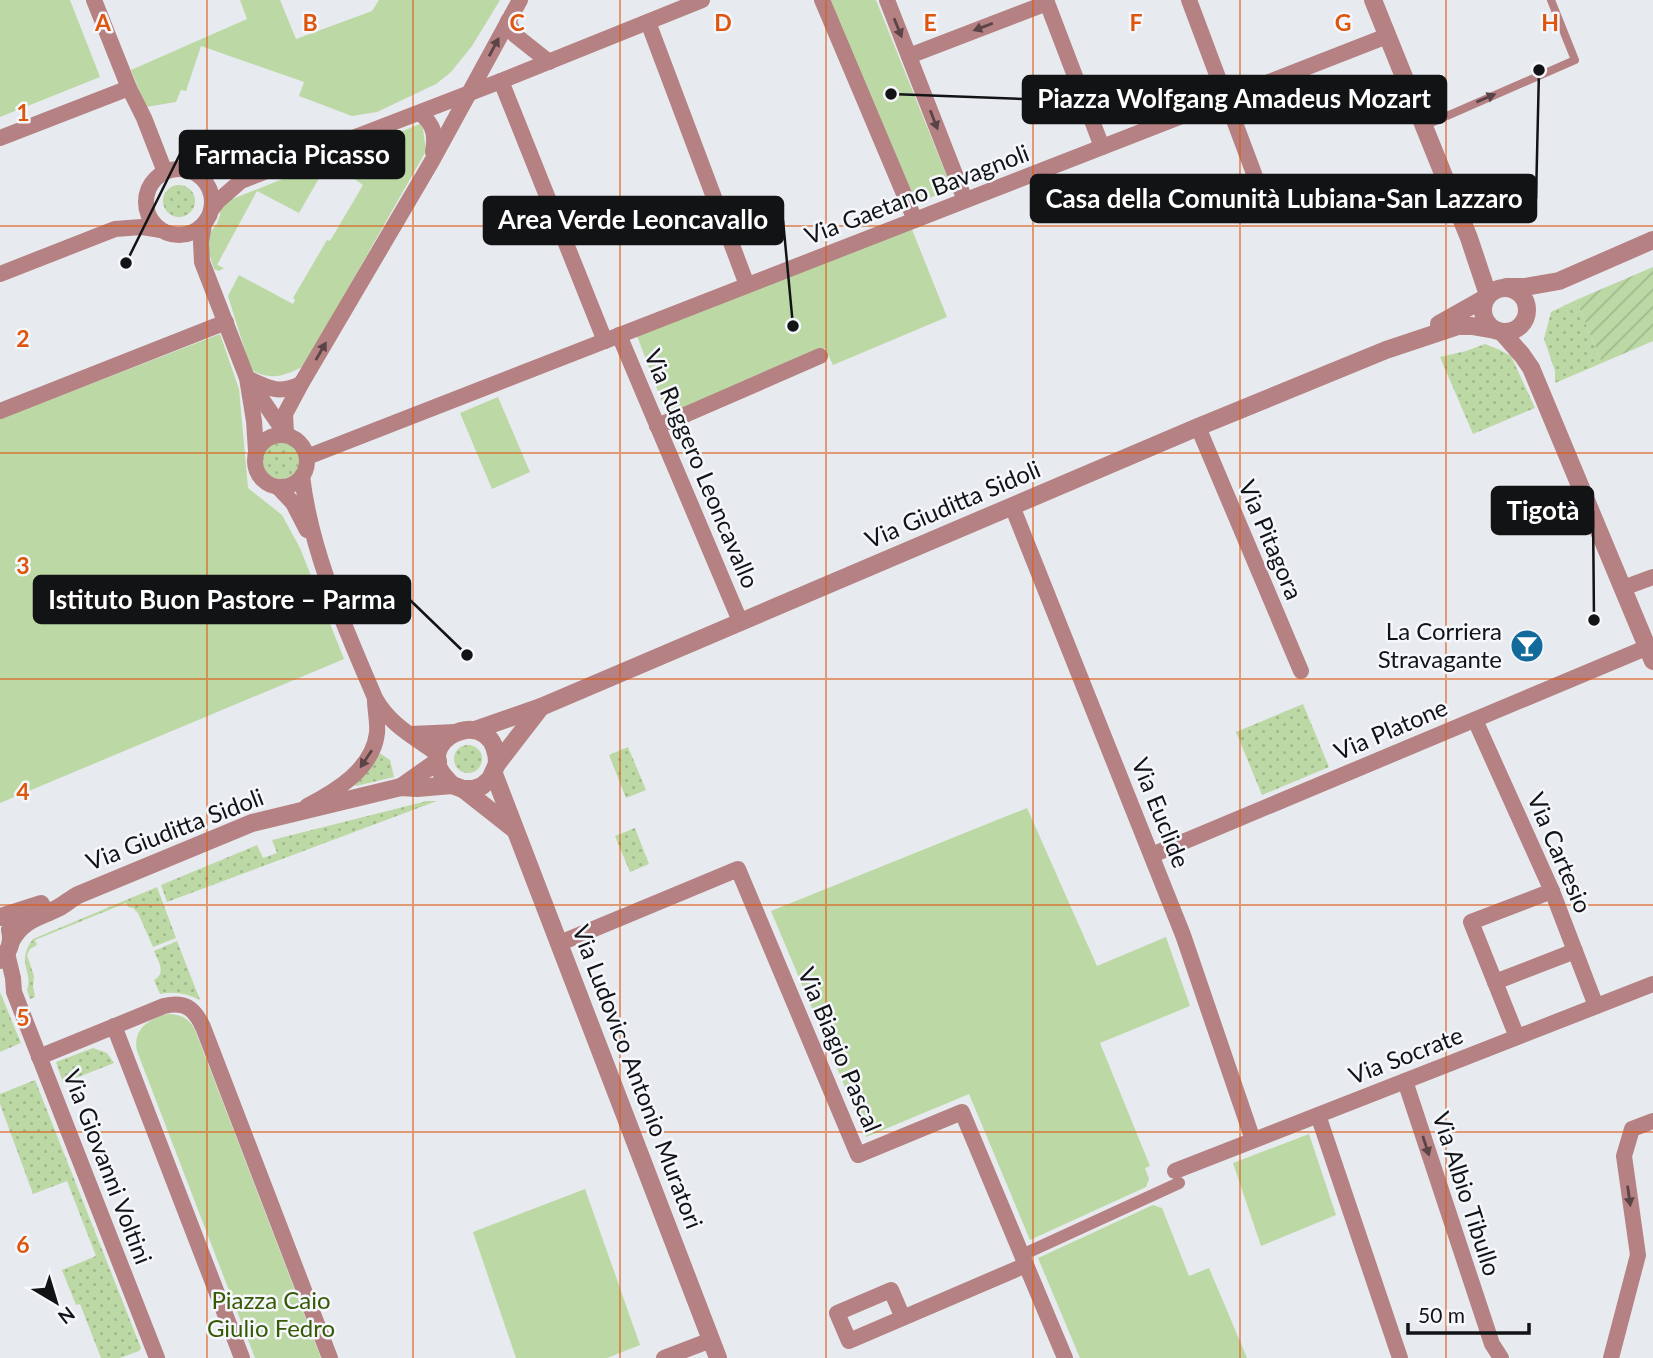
<svg xmlns="http://www.w3.org/2000/svg" width="1653" height="1358" viewBox="0 0 1653 1358" font-family="Lato,sans-serif">
	<style>
		.grass { fill: url(#grass-dots) }
		.park { fill: #bcd9a5 }
		.garden { fill: url(#garden-furrows) }
		.lines { fill: none; stroke-linecap: round; stroke-linejoin: round }
		.service { stroke: #b58182; stroke-width: 8 }
		.pedestrian { stroke: #b58182; stroke-width: 12 }
		.minor { stroke: #b58182; stroke-width: 16 }
		.tertiary { stroke: #b58182; stroke-width: 18 }
		.oneway { fill: #5b4446 }
		.grid { fill: none; stroke: #dd560c; stroke-width: 2; stroke-opacity: 0.55 }
		.labels { text-anchor: middle; stroke-width: 5; stroke-linejoin: round; paint-order: stroke }
		.street-label { font-size: 24px; fill: #121315; stroke: #f5f7fc }
		.poi-label { font-size: 24px; fill: #121315; stroke: #f5f7fc; text-anchor: end }
		.park-label { font-size: 24px; fill: #365a03; stroke: #f5f7fc }
		.grid-label { font-size: 23px; text-anchor: middle; font-weight: bold; fill: #dd560c; stroke: #f5f7fc; stroke-width: 5; stroke-linejoin: round; paint-order: stroke }
		.leader { fill: none; stroke: #121315; stroke-width: 2.5 }
		.callout-dot { fill: #121315; stroke: #f5f7fc; stroke-width: 2.5 }
		.callout { fill: #121315; stroke: #121315; stroke-width: 2.5 }
		.callout-label { font-size: 26px; text-anchor: middle; font-weight: bold; fill: #fff }
	</style>
	<defs>
		<pattern id="grass-dots" width="8" height="8" patternUnits="userSpaceOnUse" patternTransform="scale(1.75)"><rect width="8" height="8" fill="#bcd9a5"/><path d="M2 2h.1M6 6h.1" fill="none" stroke="#a1b98d" stroke-width="1.8" stroke-linecap="round"/></pattern>
		<pattern id="garden-furrows" width="10" height="10" patternUnits="userSpaceOnUse" patternTransform="scale(1.75)"><rect width="10" height="10" fill="#bcd9a5"/><path d="M-1 1l2-2M0 10L10 0M9 11l2-2" fill="none" stroke="#a1b98d"/></pattern>
	</defs>
	<rect width="100%" height="100%" fill="#e7eaef"/>
	<!-- grass -->
	<g class="grass">
		<circle cx="179" cy="201" r="16"/>
		<path d="M1576,300l26,63 -47,20v-12l-11,-32 7,-27z"/>
		<path d="M1485,344l15,6 11,6 24,52 -62,26 -33,-77 26,-6z"/>
		<circle cx="281" cy="460" r="19"/>
		<path d="M1303,704l26,63 -67,28 -26,-63z"/>
		<circle cx="468" cy="759" r="14"/>
		<path d="M628,747l18,43 -20,8 -17,-43z"/>
		<path d="M378,752l12,8 4,17 -38,9 -2,-1z"/>
		<path d="M427,801h10l-270,101 -6,-17 96,-40 6,13 14,-5 -5,-13z"/>
		<path d="M635,828l14,36 -19,8 -15,-36z"/>
		<path d="M157,887l19,51 -23,9 -15,-34 -5,-5 -5,-1 -2,-4 -91,37 2,5 -7,4 -3,6 7,21 -1,10 2,11 -5,2 -3,-9c7,-18 -12,-28 6,-51z"/>
		<path d="M177,941l23,59c-13,-7 -27,-9 -40,-6l-6,-14c13,-7 4,-19 0,-29z"/>
		<path d="M0,992l21,51 -21,9z"/>
		<path d="M93,1048l14,5 7,10 -51,20 -7,-21z"/>
		<path d="M35,1080l106,268 -2,3 -19,7h-19l-21,-54 -4,1 -14,-35 34,-14 -29,-75 -34,13 -33,-90v-10z"/>
	</g>
	<!-- park -->
	<g class="park">
		<path d="M0,0h70l30,77 -100,40z"/>
		<path d="M240,0h40l16,39 76,-28 7,-11h121l-28,46 -21,26 -15,12 -59,28 -25,4 -53,-20 5,-14 -103,-36 -15,45 -5,-1 -5,12 -30,5 -15,-37 116,-51z"/>
		<path d="M829,0h47l76,189 -38,15z"/>
		<path d="M420,124l3,5 3,22 -122,215c-21,10 -30,15 -53,4l-23,-74 11,-21 54,29 2,-4 -2,-2 34,-58 3,1 33,-56 -20,-14 8,-19z"/>
		<path d="M340,156l2,4 -7,12 -10,-4 -26,45 -42,-22 -40,74 7,3 -5,3 -5,-2 -8,-25 2,-9 9,-11 3,-9v-11z"/>
		<path d="M911,227l36,90 -114,48 -8,-17 -158,67 -30,-79z"/>
		<path d="M220,334l19,55 9,99 34,27 18,33 44,111 -344,144v-384z"/>
		<path d="M498,397l32,75 -38,17 -32,-76z"/>
		<path d="M1027,808l70,158 69,-29 24,69 -90,37 50,123 -5,2 4,11 -3,8 -116,53 -61,-146 -103,43 -95,-226z"/>
		<path d="M168,1014c12,0 21,4 27,16l126,328h-66l-118,-307c-5,-22 12,-32 31,-37z"/>
		<path d="M1309,1134l27,81 -75,31 -28,-83z"/>
		<path d="M585,1189l55,156 -33,13h-91l-43,-126z"/>
		<path d="M1153,1205l9,3 27,68 20,-8 38,90h-167l-42,-100z"/>
	</g>
	<!-- garden -->
	<path class="garden" d="M1653,267v74l-51,22 -26,-63z"/>
	<g class="lines">
		<!-- service -->
		<path class="service" d="M1424,126l151,-66 -24,-60"/>
		<!-- pedestrian -->
		<path class="pedestrian" d="M1022,1255l157,-72"/>
		<!-- minor -->
		<g class="minor">
			<path d="M94,0l35,88 15,30 21,54"/>
			<path d="M822,0l93,220"/>
			<path d="M887,0l78,200"/>
			<path d="M1046,0l56,147"/>
			<path d="M1189,0l70,187"/>
			<path d="M508,21l7,14 34,27"/>
			<path d="M648,22l99,263"/>
			<path d="M909,56l138,-53"/>
			<path d="M501,81l104,260"/>
			<path d="M420,113c14,12 16,21 13,39"/>
			<path d="M0,138l129,-50"/>
			<circle cx="179" cy="202" r="33"/>
			<path d="M211,210l7,-9 23,-20 260,-100 201,-81"/>
			<path d="M204,224l-3,18 1,20 45,116 7,43 2,30"/>
			<path d="M0,274l115,-45 27,-2 19,3"/>
			<path d="M619,335l121,286"/>
			<path d="M249,379c21,10 30,15 52,5"/>
			<path d="M250,382l35,51"/>
			<path d="M0,411l226,-89"/>
			<path d="M657,426l30,-12 133,-58"/>
			<path d="M1198,427l103,244"/>
			<path d="M286,434l-1,-20 16,-30 131,-223 88,-161"/>
			<circle cx="281" cy="461" r="26"/>
			<path d="M307,457l1080,-421"/>
			<path d="M302,476c9,77 43,151 73,222 14,26 39,39 63,56"/>
			<path d="M278,487l15,16 14,27"/>
			<path d="M1012,506l171,429 70,205"/>
			<path d="M1623,588l30,-11"/>
			<path d="M1475,720l77,171 44,115"/>
			<path d="M411,734l45,-2"/>
			<path d="M307,806c29,-15 66,-37 70,-73 1,-11 -2,-23 -2,-33"/>
			<path d="M1152,855l496,-208"/>
			<path d="M560,943l178,-74 120,286 104,-43 103,246"/>
			<path d="M7,953l6,25 1,14 143,366"/>
			<path d="M1495,982l80,-31"/>
			<path d="M114,1026l128,332"/>
			<path d="M1517,1037l-46,-115 81,-31"/>
			<path d="M39,1057l125,-51c21,-5 30,2 39,21l127,331"/>
			<path d="M1405,1081l87,263 9,14"/>
			<path d="M1318,1115l82,243"/>
			<path d="M1175,1171l478,-187"/>
			<path d="M903,1318l-12,-28 -54,23 12,28 177,-76"/>
			<path d="M664,1358l47,-18"/>
			<path d="M1611,1358l27,-103 -14,-99 8,-27 21,-8"/>
		</g>
		<!-- tertiary -->
		<g class="tertiary">
			<path d="M1373,0l96,238 19,57"/>
			<path d="M1506,287h19l34,-6 94,-41"/>
			<circle cx="1505" cy="310" r="22"/>
			<path d="M1439,324l48,-27"/>
			<path d="M1502,332l20,23 9,13 122,293"/>
			<path d="M475,730l66,-23 657,-280 188,-77 72,-24h14l23,4"/>
			<path d="M494,774l224,584"/>
			<path d="M452,785c-3,-4 -8,-8 -11,-13 -23,-38 56,-68 56,-8"/>
			<path d="M401,787l37,-26"/>
			<path d="M463,789l52,41"/>
			<path d="M1,917l40,-13"/>
			<path d="M11,941c12,-22 27,-23 47,-33 7,-4 13,-9 20,-13l174,-72 149,-36 16,1 35,-3 11,4h11l8,-3 8,-7 7,-15 44,-57"/>
			<path d="M0,960c9,-8 13,-17 10,-30"/>
		</g>
	</g>
	<!-- one-way arrows -->
	<defs><path id="oneway-solid" d="M-6-.8H1V-3.2L6.5 0L1 3.2V.8H-6Z" transform="scale(1.75)"/></defs>
	<g class="oneway">
		<use href="#oneway-solid" transform="translate(983 27) rotate(159)"/>
		<use href="#oneway-solid" transform="translate(898 28) rotate(68)"/>
		<use href="#oneway-solid" transform="translate(494 47) rotate(-62)"/>
		<use href="#oneway-solid" transform="translate(1486 98) rotate(-23)"/>
		<use href="#oneway-solid" transform="translate(934 120) rotate(69)"/>
		<use href="#oneway-solid" transform="translate(321 351) rotate(-60)"/>
		<use href="#oneway-solid" transform="translate(366 759) rotate(124)"/>
		<use href="#oneway-solid" transform="translate(1426 1146) rotate(72)"/>
		<use href="#oneway-solid" transform="translate(1629 1196) rotate(82)"/>
	</g>
	<!-- grid -->
	<path class="grid" d="M207,0v1358M413,0v1358M620,0v1358M826,0v1358M1033,0v1358M1240,0v1358M1446,0v1358M0,226h1653M0,453h1653M0,679h1653M0,905h1653M0,1132h1653"/>
	<!-- icons -->
	<defs>
		<symbol id="bar-disc" viewBox="-11 -11 22 22"><circle r="9.5" fill="#136b9b" stroke="#f5f7fc"/><path d="M-6-5H6L.8 .8V4.5H3.5V6h-7V4.5H-.8V.8Z" fill="#fff"/></symbol>
	</defs>
	<g fill-rule="evenodd">
		<use href="#bar-disc" x="1508" y="627" width="38" height="38"/>
	</g>
	<g class="labels">
		<!-- street labels -->
		<g class="street-label">
			<text transform="translate(917 195) rotate(-21)" y="8">Via Gaetano Bavagnoli</text>
			<text transform="translate(701 469) rotate(67)" y="8">Via Ruggero Leoncavallo</text>
			<text transform="translate(953 505) rotate(-23)" y="8">Via Giuditta Sidoli</text>
			<text transform="translate(1270 540) rotate(67)" y="8">Via Pitagora</text>
			<text transform="translate(1391 730) rotate(-23)" y="8">Via Platone</text>
			<text transform="translate(1160 813) rotate(68)" y="8">Via Euclide</text>
			<text transform="translate(175 830) rotate(-21)" y="8">Via Giuditta Sidoli</text>
			<text transform="translate(1559 853) rotate(67)" y="8">Via Cartesio</text>
			<text transform="translate(839 1050) rotate(67)" y="8">Via Biagio Pascal</text>
			<text transform="translate(1406 1056) rotate(-21)" y="8">Via Socrate</text>
			<text transform="translate(637 1077) rotate(69)" y="8">Via Ludovico Antonio Muratori</text>
			<text transform="translate(107 1167) rotate(69)" y="8">Via Giovanni Voltini</text>
			<text transform="translate(1466 1194) rotate(72)" y="8">Via Albio Tibullo</text>
		</g>
		<!-- poi labels -->
		<g class="poi-label">
			<text x="1502" y="640">La Corriera<tspan x="1502" dy="28">Stravagante</tspan></text>
		</g>
		<!-- park labels -->
		<g class="park-label">
			<text x="271" y="1309">Piazza Caio<tspan x="271" dy="28">Giulio Fedro</tspan></text>
		</g>
	</g>
	<g class="grid-label">
		<text x="103" y="31">A</text>
		<text x="310" y="31">B</text>
		<text x="517" y="31">C</text>
		<text x="723" y="31">D</text>
		<text x="930" y="31">E</text>
		<text x="1136" y="31">F</text>
		<text x="1343" y="31">G</text>
		<text x="1550" y="31">H</text>
		<text x="23" y="121">1</text>
		<text x="23" y="347">2</text>
		<text x="23" y="574">3</text>
		<text x="23" y="800">4</text>
		<text x="23" y="1026">5</text>
		<text x="23" y="1253">6</text>
	</g>
	<!-- callouts -->
	<path class="leader" d="M891 94L1023 99M126 263L180 154M1539 70L1536 199M793 326L783 220M1594 620L1593 511M467 655L410 600"/>
	<g class="callout-dot">
		<circle cx="891" cy="94" r="7"/>
		<circle cx="126" cy="263" r="7"/>
		<circle cx="1539" cy="70" r="7"/>
		<circle cx="793" cy="326" r="7"/>
		<circle cx="1594" cy="620" r="7"/>
		<circle cx="467" cy="655" r="7"/>
	</g>
	<g class="callout">
		<rect x="1023" y="76" width="423" height="47" rx="7"/>
		<rect x="180" y="131" width="224" height="47" rx="7"/>
		<rect x="1031" y="175" width="505" height="47" rx="7"/>
		<rect x="484" y="197" width="299" height="47" rx="7"/>
		<rect x="1492" y="487" width="101" height="47" rx="7"/>
		<rect x="34" y="576" width="376" height="47" rx="7"/>
	</g>
	<g class="callout-label">
		<text x="1234" y="108">Piazza Wolfgang Amadeus Mozart</text>
		<text x="292" y="164">Farmacia Picasso</text>
		<text x="1284" y="208">Casa della Comunità Lubiana-San Lazzaro</text>
		<text x="633" y="229">Area Verde Leoncavallo</text>
		<text x="1543" y="520">Tigotà</text>
		<text x="222" y="609">Istituto Buon Pastore – Parma</text>
	</g>
	<!-- north arrow -->
	<g transform="translate(56 1302) rotate(142)" stroke="#f5f7fc" stroke-width="5" paint-order="stroke">
	<path d="M0-5L12 26L0 18L-12 26Z" fill="#121315"/>
	<text y="-10" font-size="19" font-weight="bold" text-anchor="middle" fill="#121315">N</text>
	</g>
	<!-- scale -->
	<path d="M1408 1323v10h121v-10" fill="none" stroke="#121315" stroke-width="3.5"/>
	<text x="1418" y="1323" font-size="21" fill="#121315" stroke="#f5f7fc" stroke-width="5" paint-order="stroke">50 m</text>
</svg>
